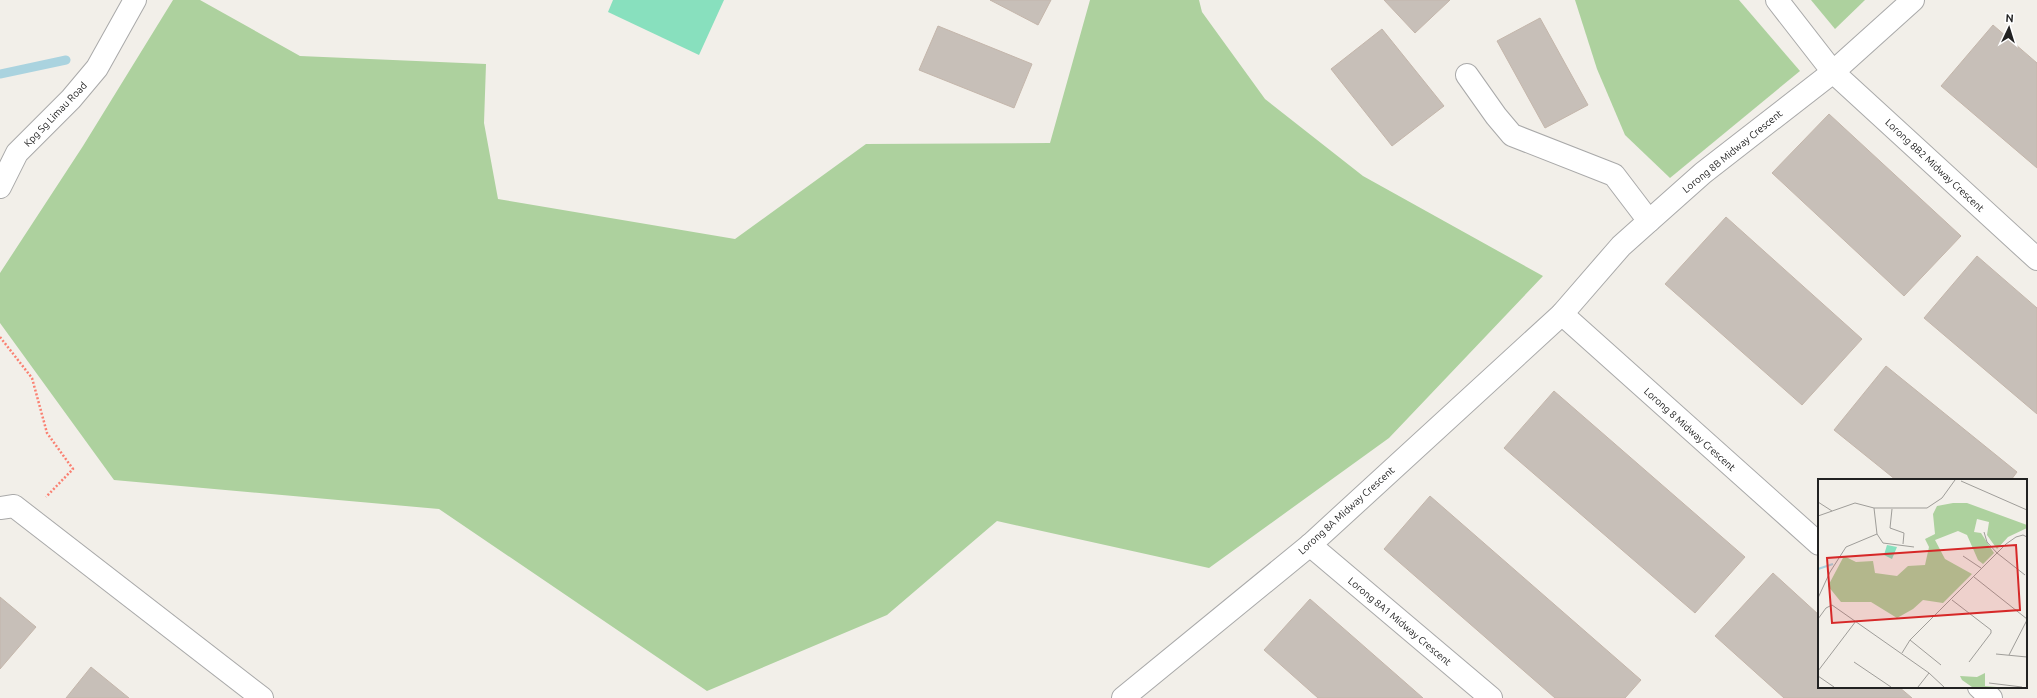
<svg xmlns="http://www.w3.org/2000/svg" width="2037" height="698" viewBox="0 0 2037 698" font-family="Ubuntu,sans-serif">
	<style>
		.forest { fill: #add19e }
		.pitch { fill: #88e0be }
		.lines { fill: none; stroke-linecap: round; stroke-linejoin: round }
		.stream { stroke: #aad3df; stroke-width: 9 }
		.building { fill: #c7bfb8; stroke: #c4b6ab }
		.minor-casing { stroke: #a9a9a9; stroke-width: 24 }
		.path { stroke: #fa8072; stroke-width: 2.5; stroke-dasharray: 2 2; stroke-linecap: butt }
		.minor { stroke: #fff; stroke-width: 22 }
		.labels { text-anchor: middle; stroke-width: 4; stroke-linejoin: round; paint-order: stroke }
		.street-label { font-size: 10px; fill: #222; stroke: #fff }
		.inset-river { fill: none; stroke: #aad3df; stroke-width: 2 }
		.inset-road { fill: none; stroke: #9f9d99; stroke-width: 1 }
		.view { fill: #d62828; fill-opacity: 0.15; stroke: #d62828; stroke-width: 2 }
		.inset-edge { fill: none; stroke: #222; stroke-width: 2 }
	</style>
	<rect width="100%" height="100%" fill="#f2efe9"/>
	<!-- forest -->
	<g class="forest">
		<path d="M173,0h27l100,56 186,8 -2,59 14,76 237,40 131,-95 184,-1 40,-143h109l3,12 63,87 98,77 180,100 -154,162 -180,130 -212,-47 -110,94 -180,76 -268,-182 -325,-29 -114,-157v-50l83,-127z"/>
		<path d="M1575,0h164l61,71 -130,107 -45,-43 -28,-66z"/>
		<path d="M1811,0h54l-30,29z"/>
	</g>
	<!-- pitch -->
	<path class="pitch" d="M613,0h111l-25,55 -91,-43z"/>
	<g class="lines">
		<!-- stream -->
		<path class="stream" d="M0,74l66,-14"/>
	</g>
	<!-- building -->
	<g class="building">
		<path d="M990,0h61l-13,25z"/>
		<path d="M1384,0h66l-35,33z"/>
		<path d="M1540,18l48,87 -43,23 -48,-87z"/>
		<path d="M1993,25l44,38v105l-96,-82z"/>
		<path d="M938,26l94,38 -18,44 -95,-38z"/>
		<path d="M1382,29l62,77 -52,40 -61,-77z"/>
		<path d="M1829,114l132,122 -57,60 -132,-123z"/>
		<path d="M1726,217l136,122 -60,66 -137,-121z"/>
		<path d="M1977,256l60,52v106l-113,-96z"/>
		<path d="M1886,366l131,106 -6,8h-115l-62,-50z"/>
		<path d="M1554,391l191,166 -50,56 -191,-165z"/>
		<path d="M1430,496l211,184 -16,18h-70l-171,-149z"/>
		<path d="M1773,573l46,42v72h80l13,11h-128l-69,-62z"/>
		<path d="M0,597l36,30 -36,42z"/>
		<path d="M1310,599l113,99h-105l-54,-48z"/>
		<path d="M91,667l38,31h-63z"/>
	</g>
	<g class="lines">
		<defs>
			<g id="minor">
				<path d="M1777,0l56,72 204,187"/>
				<path d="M1467,75l29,41 16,19 102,40 35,46"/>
				<path d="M0,187l17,-34 54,-54 26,-31 38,-68"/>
				<path d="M1562,314l257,230"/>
				<path d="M0,508l14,-2 248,192"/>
				<path d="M1310,545l181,153"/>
				<path d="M1979,687l12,11"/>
				<path d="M1123,698l187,-153 252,-231 59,-68 28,-25 54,-48 130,-101 80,-72"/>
			</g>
		</defs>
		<!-- minor casing -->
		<use href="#minor" class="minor-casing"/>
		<!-- path -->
		<path class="path" d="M0,337l32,41 15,55 26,36 -27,28"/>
		<!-- minor -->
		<use href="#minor" class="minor"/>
	</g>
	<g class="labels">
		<!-- street labels -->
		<g class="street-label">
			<text transform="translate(55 114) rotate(-46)" y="4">Kpg Sg Limau Road</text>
			<text transform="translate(1732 151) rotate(-39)" y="4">Lorong 8B Midway Crescent</text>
			<text transform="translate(1935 165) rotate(43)" y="4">Lorong 8B2 Midway Crescent</text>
			<text transform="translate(1690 429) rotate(42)" y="4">Lorong 8 Midway Crescent</text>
			<text transform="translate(1346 510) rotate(-42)" y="4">Lorong 8A Midway Crescent</text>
			<text transform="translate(1400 621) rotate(40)" y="4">Lorong 8A1 Midway Crescent</text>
		</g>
	</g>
	<!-- overview -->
	<g transform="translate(1818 479)">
		<rect width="209" height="209" fill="#f2efe9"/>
		<path d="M135,24h14l60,22v3l-19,9 -11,12 -10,-14 2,-13 -12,-3 -3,13 7,1 13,20 -11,11 -5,-4 -11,-25 -9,-4 -23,9 10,19 27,15 -29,29 -20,-3 -10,9 -16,9 -26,-16h-30l-13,-16 16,-30 12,6 17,-1 2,12 22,3 11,-10 17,-1 4,-18 -4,-8 10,-5 -2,-20 4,-8zM167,194v13l12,1h-25l-10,-7 -2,-4 17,1z" fill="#add19e"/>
		<path d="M69,66l10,2 -5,12 -8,-4z" fill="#88e0be"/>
		<path class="inset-river" d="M0,90l15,-5"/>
		<path class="inset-road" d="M143,2l66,29M0,23l14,9M74,30l-2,19 14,5 -1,11M0,37l37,-13 19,5M166,53l3,10 10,11 28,22M59,55l6,9 31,4M145,77l18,12M156,98l53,42M0,119l12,-26 16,-25 31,-13 -3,-26h53l15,-10 13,-18M134,121l39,30v3l-22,29M0,140l8,-11 6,-3 97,68 15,14M92,161l31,25M84,174l8,-13 96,-96 10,-7 7,-2 4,2M178,175l31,3M191,176l18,-35M36,183l37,25M0,192l38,-50M0,197l16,11M171,204l33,4M100,208l11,-14"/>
		<path class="view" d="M198,66l4,65 -188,13 -5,-65z"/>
		<rect width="209" height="209" class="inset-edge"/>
	</g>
	<!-- north arrow -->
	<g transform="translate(2009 28) rotate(4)" stroke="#ffffff" stroke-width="3" paint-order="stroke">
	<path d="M0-3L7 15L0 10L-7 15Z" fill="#222222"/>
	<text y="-6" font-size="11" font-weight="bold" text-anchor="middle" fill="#222222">N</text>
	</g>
</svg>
